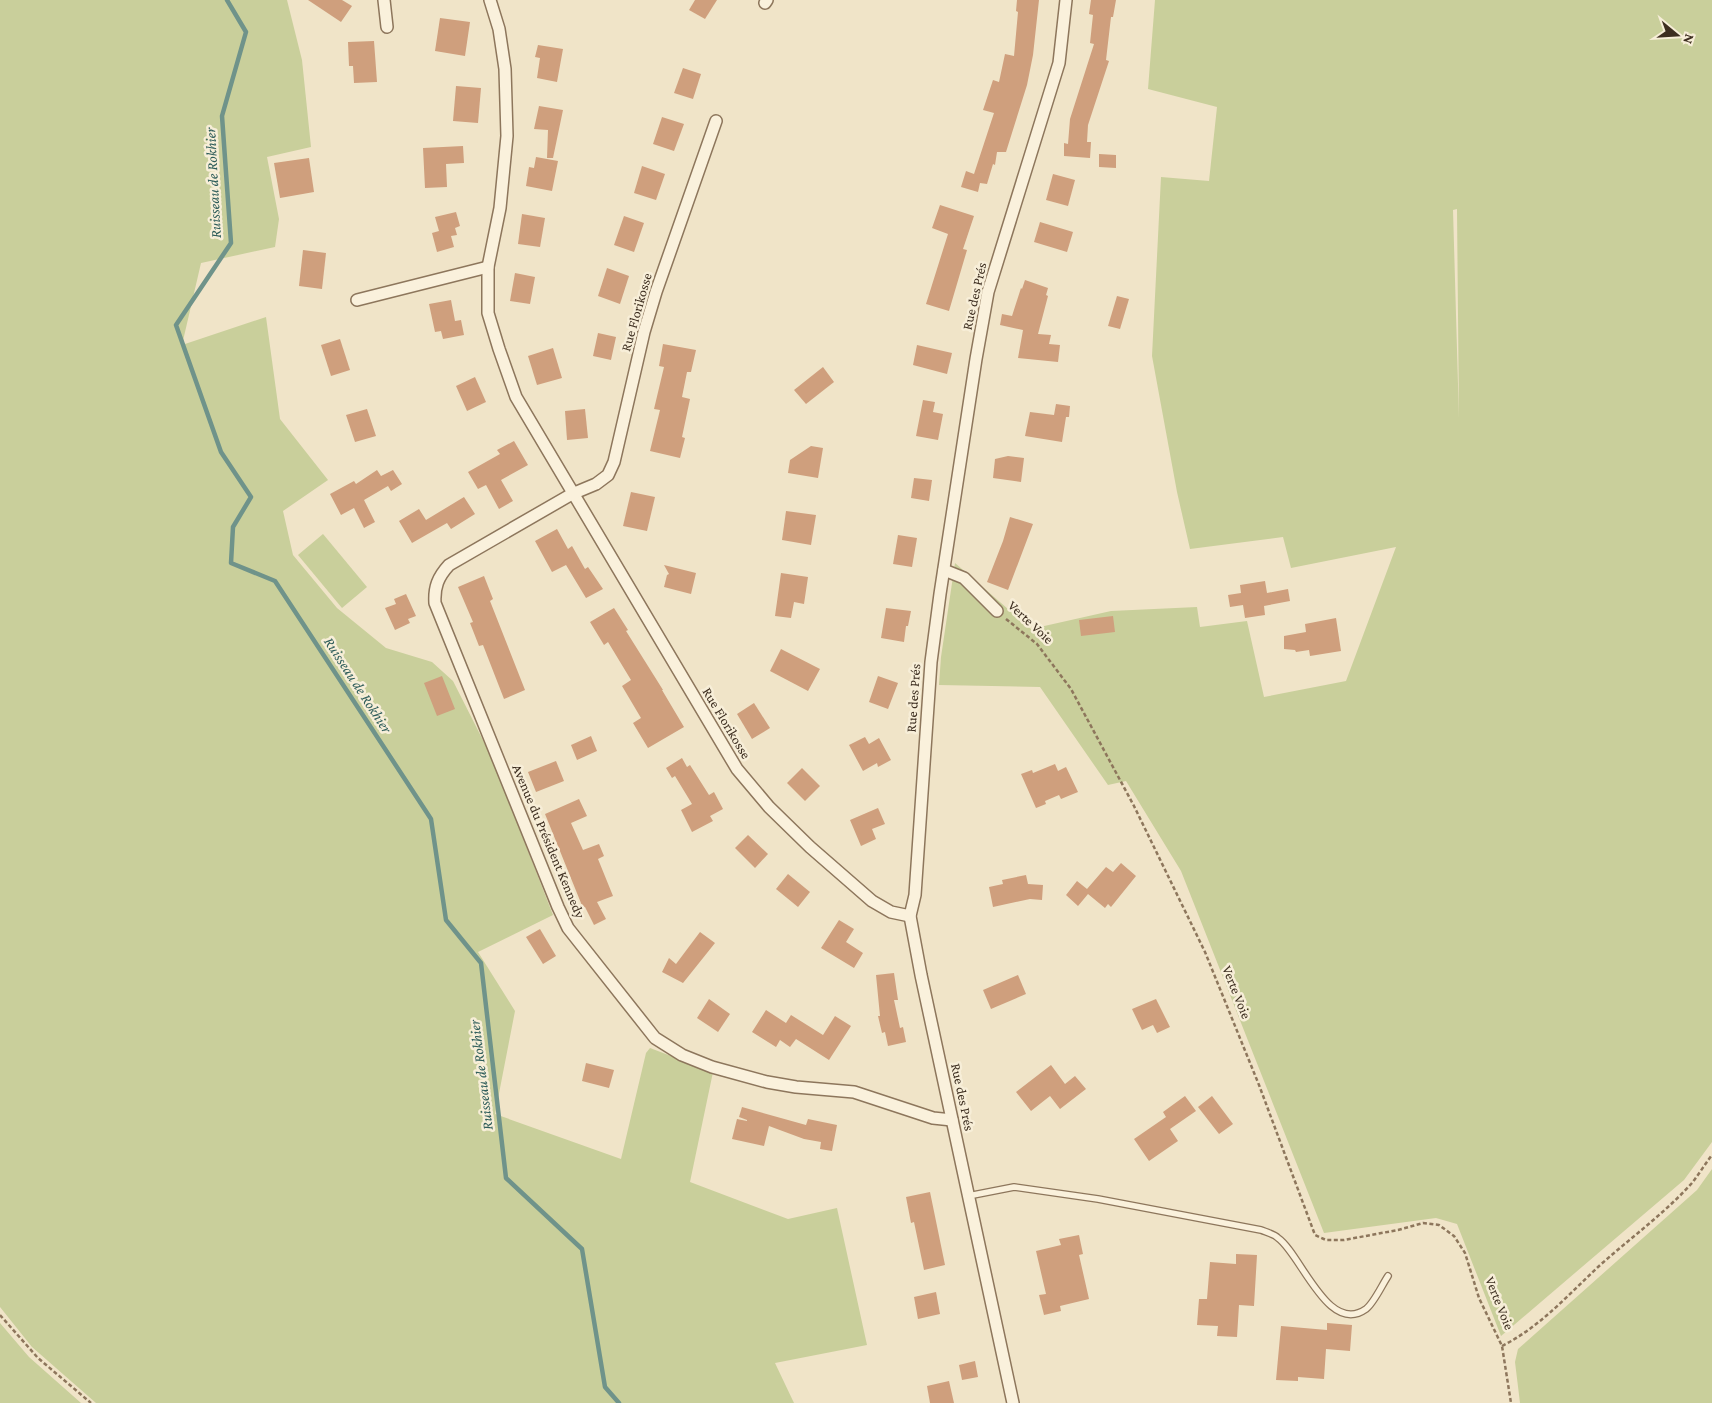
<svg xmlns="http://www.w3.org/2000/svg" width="1712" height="1403" viewBox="0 0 1712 1403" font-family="'Crimson Pro',serif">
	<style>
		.green { fill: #c9cf9b; fill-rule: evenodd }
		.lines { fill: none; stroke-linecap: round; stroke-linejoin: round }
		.stream { stroke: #6f938a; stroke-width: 4.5 }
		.building { fill: #cf9f7d }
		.lane-casing { stroke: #8d765c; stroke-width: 8 }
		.street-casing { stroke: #8d765c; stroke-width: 14 }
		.path { stroke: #8d765c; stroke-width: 2.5; stroke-dasharray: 4 2.5; stroke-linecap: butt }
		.lane { stroke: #faf1dc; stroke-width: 5.5 }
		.street { stroke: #faf1dc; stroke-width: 11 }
		.labels { text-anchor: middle; stroke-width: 5; stroke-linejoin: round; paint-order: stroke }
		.street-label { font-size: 14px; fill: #3d2e20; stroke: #f7eed8 }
		.water-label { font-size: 15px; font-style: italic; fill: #2f5d5a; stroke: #f7eed8 }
	</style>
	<rect width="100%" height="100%" fill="#f0e4c8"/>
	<!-- green -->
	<g class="green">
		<path d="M0,0h287l15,60 9,87 -44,10 12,62 -4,28 -74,16 -19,82 84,-28 14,102 48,61 -45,31 10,44 44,53 49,40 46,14 21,19 38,75 62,159 -75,37 37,59 -20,103 126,45 25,-106 4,-5 63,24 -23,110 98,37 49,-11 30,137 -92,18 19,40h-698l-64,-56 -32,-40z"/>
		<path d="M1155,0h557v1142l-28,38 -183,156 -44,-112 -21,-6 -112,15 -143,-362 -55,-90 -18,4 -68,-98 -101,-2 2,-28 14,-94 76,66 80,-18 86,-4 3,20 47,-6 17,76 82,-16 50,-134 -105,21 -8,-31 -93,12 -13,-57 -25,-136 9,-179 48,4 8,-74 -69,-18zM1457,209l2,210 -6,-209z"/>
		<path d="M323,534l44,53 -25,21 -44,-53z"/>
		<path d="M1712,1169v234h-192l-5,-41 3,-13 179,-159z"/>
		<path d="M0,1323l29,34 52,46h-81z"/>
	</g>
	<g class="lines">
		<!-- stream -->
		<path class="stream" d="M227,0l19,32 -24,84 9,127 -55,82 45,127 30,45 -18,30 -2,36 44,18 156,238 15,101 35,43 25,215 76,71 23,138 14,16"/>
	</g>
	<!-- building -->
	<g class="building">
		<path d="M308,0h34l10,6 -11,16z"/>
		<path d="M695,0h22l-12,19 -16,-9z"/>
		<path d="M1017,0h22l-6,55 -6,30 -21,67h-9l-2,13 -2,-1 -6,20 -7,-1 -2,9 -17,-5 5,-16 8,3 20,-61 -11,-3 10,-30 6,2 6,-28 9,2 4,-44 -2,-1z"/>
		<path d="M1091,0h25l-3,17h-2l-5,43 3,1 -21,64 -1,17h4l-1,16 -26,-2v-13l4,1 2,-25 24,-75 -4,-1 3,-28 -4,-1z"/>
		<path d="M440,18l30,4 -5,34 -30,-5z"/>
		<path d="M374,41l3,41 -23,1 -1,-17h-4l-1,-24z"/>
		<path d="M538,45l25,4 -6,33 -20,-4 3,-20 -5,-1z"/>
		<path d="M683,68l18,6 -8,25 -19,-6z"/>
		<path d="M456,86l25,2 -3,35 -25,-2z"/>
		<path d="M539,106l24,4 -10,48h-6l1,-28 -14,-1z"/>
		<path d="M662,117l22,7 -10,27 -21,-7z"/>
		<path d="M463,146l1,17 -18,1 1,23 -22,1 -2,-40z"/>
		<path d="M1099,154l17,1v13l-17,-1z"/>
		<path d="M536,157l22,4 -6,30 -26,-5 3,-19 5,1z"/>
		<path d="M309,158l5,34 -34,6 -6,-35z"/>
		<path d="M642,166l23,8 -9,26 -22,-7z"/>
		<path d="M1053,174l22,6 -7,26 -22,-6z"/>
		<path d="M940,205l34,11 -11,33 4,1 -18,61 -23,-7 22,-70 -16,-6z"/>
		<path d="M456,212l4,14 -5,2 2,7 -6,1 3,11 -17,5 -5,-19 7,-2 -4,-14z"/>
		<path d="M522,214l23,4 -5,29 -22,-3z"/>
		<path d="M624,216l20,7 -10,29 -20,-7z"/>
		<path d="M1040,222l33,10 -6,20 -33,-10z"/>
		<path d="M303,250l23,3 -4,36 -23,-3z"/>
		<path d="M607,268l22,8 -9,28 -22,-8z"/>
		<path d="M515,273l20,4 -5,27 -20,-3z"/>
		<path d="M1025,280l23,8 -2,7 2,1 -10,38 13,1 -2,9 11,1 -2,17 -40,-4 5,-28 -23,-5 2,-11 10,2 9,-28 1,1z"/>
		<path d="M1117,296l12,3 -9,30 -12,-3z"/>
		<path d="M451,300l4,21 6,-1 3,15 -21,4 -2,-8 -6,1 -6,-28z"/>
		<path d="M598,333l18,4 -5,23 -18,-4z"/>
		<path d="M340,339l10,31 -19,6 -10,-31z"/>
		<path d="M663,344l33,6 -5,22h-4l-5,25 8,2 -8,38 3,1 -5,20 -30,-7 10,-41 -6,-1 10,-42 -5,-1z"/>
		<path d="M917,345l35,8 -5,21 -34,-9z"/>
		<path d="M553,348l9,30 -25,7 -9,-29z"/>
		<path d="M823,367l11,15 -28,22 -12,-14z"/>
		<path d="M475,377l11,25 -19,9 -11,-25z"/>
		<path d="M923,400l12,2 -2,10 10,2 -5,26 -22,-4z"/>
		<path d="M1056,404l14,2 -1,11h-3l-4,25 -37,-6 5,-24 24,3z"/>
		<path d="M367,409l9,27 -21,6 -9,-27z"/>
		<path d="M585,409l3,29 -21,2 -2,-29z"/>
		<path d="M514,441l14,24 -27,15 12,21 -14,8 -13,-24 -8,4 -10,-17 32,-18 -3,-4z"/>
		<path d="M811,446l12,2 -5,30 -30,-5 2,-13z"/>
		<path d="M1008,456l16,2 -3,24 -28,-4 2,-19z"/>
		<path d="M377,470l4,6 12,-6 9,14 -11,7 -3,-5 -24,14 11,22 -11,6 -10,-20 -13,7 -11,-21 24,-13 2,3z"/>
		<path d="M914,478l18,2 -3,21 -18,-3z"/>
		<path d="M631,492l24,5 -8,34 -24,-5z"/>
		<path d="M464,497l11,17 -24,15 -4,-6 -35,20 -13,-22 20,-12 7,11z"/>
		<path d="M786,511l30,4 -5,30 -29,-5z"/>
		<path d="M1010,517l23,7 -25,66 -21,-8 16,-41z"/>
		<path d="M557,529l11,20 4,-3 13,23 3,-2 15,22 -17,9 -20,-33 -14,7 -17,-31z"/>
		<path d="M898,535l19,3 -5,29 -19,-3z"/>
		<path d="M664,565l32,8 -5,21 -27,-7 3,-12 2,-1z"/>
		<path d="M781,573l27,4 -4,27 -10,-2 -3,16 -16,-2z"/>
		<path d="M484,576l9,23 -3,2 35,89 -21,9 -21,-54 -4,1 -9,-23 3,-1 -15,-35z"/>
		<path d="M1265,581l2,12 21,-4 2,12 -26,5 1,9 -20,3 -2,-13 -13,2 -2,-12 13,-2 -1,-8z"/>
		<path d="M406,594l10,22 -8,3 2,4 -15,7 -10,-22 11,-4 -2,-5z"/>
		<path d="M614,608l14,22 -2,1 37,59h-1l22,37 -36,21 -15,-25 8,-5 -19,-32 9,-6 -23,-38 -4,3 -14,-23z"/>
		<path d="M886,608l25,3 -3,15h-2l-2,16 -23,-4z"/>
		<path d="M1113,616l2,16 -34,4 -2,-16z"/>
		<path d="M1336,618l5,33 -31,5 -1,-6 -13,2 -1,-2 -11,-1v-13l22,-4 -1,-8z"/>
		<path d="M781,649l39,20 -12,22 -38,-20z"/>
		<path d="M442,676l13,33 -18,7 -13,-33z"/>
		<path d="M878,676l20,7 -10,26 -19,-7z"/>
		<path d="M754,703l16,25 -18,11 -15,-25z"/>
		<path d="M591,736l6,15 -20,9 -6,-15z"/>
		<path d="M865,737l4,7 10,-6 12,22 -13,7 -1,-4 -14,8 -14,-26z"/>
		<path d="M682,758l5,9 3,-2 19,30 5,-3 9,17 -13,7 3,5 -21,11 -11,-22 11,-6 -17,-28 -3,2 -6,-10z"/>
		<path d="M556,761l8,20 -28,11 -8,-20z"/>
		<path d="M1055,764l3,7 8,-4 12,25 -17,7 -2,-4 -14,6 1,3 -10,4 -15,-34 11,-4 1,3z"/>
		<path d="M802,768l18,18 -15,15 -18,-18z"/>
		<path d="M579,799l8,17 -16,7 12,27 16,-6 5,12 -6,3 15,37 -16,6 9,17 -12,6 -9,-18 -2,1 -38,-94z"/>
		<path d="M878,808l7,16 -13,5 4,10 -15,7 -11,-26z"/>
		<path d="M748,835l20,19 -13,14 -20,-20z"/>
		<path d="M1121,863l15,13 -25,31 -3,-3 -3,4 -17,-14 -10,12 -12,-11 11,-14 10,8 19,-22 7,5z"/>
		<path d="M788,874l22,18 -12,15 -22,-18z"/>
		<path d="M1026,875l2,9 15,1 -1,15 -12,-1 -37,8 -4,-20 14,-3 -1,-4z"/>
		<path d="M839,920l15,9 -8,13 17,11 -9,15 -33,-20z"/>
		<path d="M540,929l16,27 -13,8 -17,-27z"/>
		<path d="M700,932l15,11 -32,40 -21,-11 7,-14 7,6z"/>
		<path d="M894,973l4,27h-4l6,28 3,-1 3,15 -18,4 -3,-14 -3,1 -4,-17h2l-4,-41z"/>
		<path d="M1018,975l8,19 -35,15 -8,-19z"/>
		<path d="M709,999l21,15 -12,18 -21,-14z"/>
		<path d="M1156,999l14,28 -13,6 -4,-8 -11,5 -10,-21z"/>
		<path d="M766,1010l20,13 5,-8 32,20 12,-19 16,10 -22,34 -33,-21 -6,8 -10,-7 -4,7 -24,-15z"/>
		<path d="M586,1063l28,7 -5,18 -27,-7z"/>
		<path d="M1051,1065l14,19 10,-8 11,13 -26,20 -10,-13 -19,15 -15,-19z"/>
		<path d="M1185,1096l11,15 -26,18 8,12 -29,20 -15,-22 32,-22 -3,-5z"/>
		<path d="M1212,1096l21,28 -14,10 -21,-27z"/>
		<path d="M742,1107l64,18 2,-6 29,6 -5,26 -12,-2 1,-7 -17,-3 -35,-13 -5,20 -32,-7 5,-20 10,2v-1l-8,-3z"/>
		<path d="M930,1192l15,73 -21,5 -10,-48 -3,1 -5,-26z"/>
		<path d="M1079,1235l4,19 -4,1 10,44 -29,7 1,5 -17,4 -5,-20 7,-1 -10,-43 25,-6 -2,-6z"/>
		<path d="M1236,1254l21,1 -3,51 -15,-1 -2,32 -20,-1 1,-10 -21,-1 2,-26h8l3,-37 26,2z"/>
		<path d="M936,1292l4,22 -22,5 -4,-22z"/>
		<path d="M1327,1323l25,2 -2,26 -24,-2 -2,30 -26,-2v4l-22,-1 5,-54 46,4z"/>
		<path d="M975,1361l3,16 -16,3 -3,-15z"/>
		<path d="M949,1381l5,22h-24l-3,-17z"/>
	</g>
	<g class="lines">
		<defs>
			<path id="lane" d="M968,1196l46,-9 84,12 163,31c5,2 13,4 17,8 23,16 50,98 88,71 8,-6 16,-24 22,-33"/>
			<g id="street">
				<path d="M384,0l3,27"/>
				<path d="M490,0l9,29 6,40 2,67 -7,72 -12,59v46l11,36 17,48 221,372 32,38 41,40 62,54 19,11 19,4"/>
				<path d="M765,3l2,-3"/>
				<path d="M716,121l-60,171 -12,40 -30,130 -6,13 -12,9 -24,10 -123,71c-11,12 -15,22 -14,38l123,304 10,21 87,110 27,17 30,12 55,15 29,5 58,5 79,26 19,2"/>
				<path d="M357,300l131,-33"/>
				<path d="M944,570l20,8 33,33"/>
				<path d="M1013,1403l-92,-428 -11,-59 5,-21 16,-233 9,-68 36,-235 12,-67 71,-229 7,-63"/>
			</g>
		</defs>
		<!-- lane casing -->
		<use href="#lane" class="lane-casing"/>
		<!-- street casing -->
		<use href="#street" class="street-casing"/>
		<!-- path -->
		<g class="path">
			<path d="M1006,619l31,25 34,45 63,117 71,146 54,133 56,150 11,5h18l54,-10 25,-7 16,2 15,11 11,17 14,45 23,48 9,57"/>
			<path d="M0,1315l38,43 53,45"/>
			<path d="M1502,1346c38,-19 66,-51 96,-79 31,-28 66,-53 94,-84 7,-9 13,-19 20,-28"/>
		</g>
		<!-- lane -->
		<use href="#lane" class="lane"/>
		<!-- street -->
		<use href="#street" class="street"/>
	</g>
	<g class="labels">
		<!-- street labels -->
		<g class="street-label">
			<text transform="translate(974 296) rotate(-77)" y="5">Rue des Prés</text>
			<text transform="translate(636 312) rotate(-74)" y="5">Rue Florikosse</text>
			<text transform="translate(1031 622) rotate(43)" y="5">Verte Voie</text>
			<text transform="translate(913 698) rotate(-86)" y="5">Rue des Prés</text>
			<text transform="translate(727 723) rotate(59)" y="5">Rue Florikosse</text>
			<text transform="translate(549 841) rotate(67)" y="5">Avenue du Président Kennedy</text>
			<text transform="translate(1237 992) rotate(68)" y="5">Verte Voie</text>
			<text transform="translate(963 1097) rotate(78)" y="5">Rue des Prés</text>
			<text transform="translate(1500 1303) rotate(68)" y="5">Verte Voie</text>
		</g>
		<!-- water labels -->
		<g class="water-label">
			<text transform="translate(213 183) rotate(-93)" y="5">Ruisseau de Rokhier</text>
			<text transform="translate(358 685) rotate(57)" y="5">Ruisseau de Rokhier</text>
			<text transform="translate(481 1075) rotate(-97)" y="5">Ruisseau de Rokhier</text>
		</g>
	</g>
	<!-- north arrow -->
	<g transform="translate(1677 35) rotate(108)" stroke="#f7eed8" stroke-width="4" paint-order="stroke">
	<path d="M0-4L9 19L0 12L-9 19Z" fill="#3d2e20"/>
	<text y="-8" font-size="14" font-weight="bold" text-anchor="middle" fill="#3d2e20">N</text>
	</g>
</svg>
